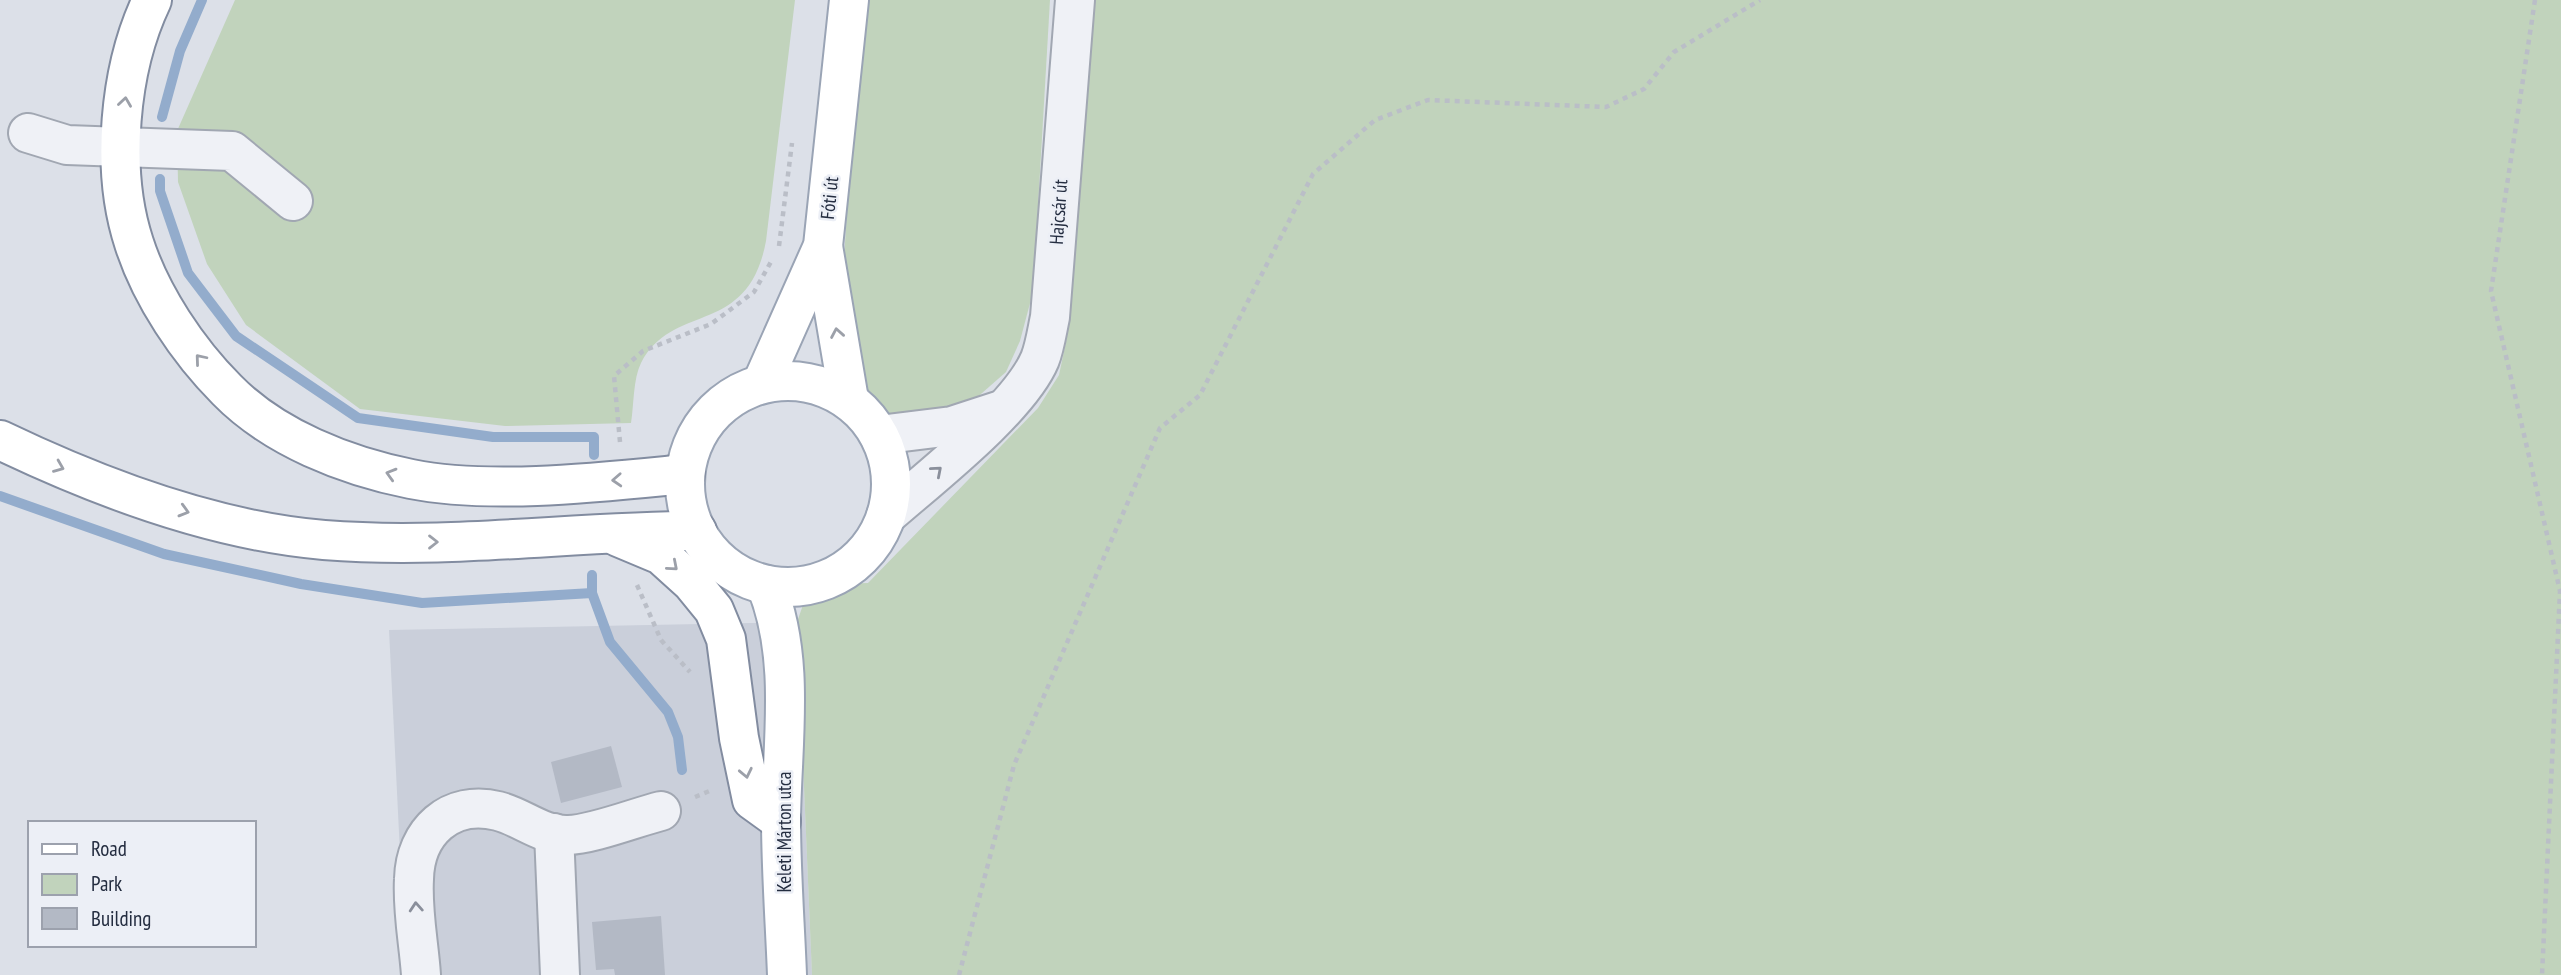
<svg xmlns="http://www.w3.org/2000/svg" width="2561" height="975" viewBox="0 0 2561 975" font-family="'PT Sans Narrow',sans-serif">
	<style>
		.built { fill: #cacfda }
		.green { fill: #c1d3bc }
		.lines { fill: none; stroke-linecap: round; stroke-linejoin: round }
		.stream { stroke: #93accc; stroke-width: 10 }
		.building { fill: #b3b9c5 }
		.minor-casing { stroke: #a1a7b2; stroke-width: 42 }
		.major-casing { stroke: #9aa4b5; stroke-width: 42 }
		.highway-casing { stroke: #828ca0; stroke-width: 42 }
		.path { stroke: #babec7; stroke-width: 4.5; stroke-dasharray: 5 5; stroke-linecap: butt }
		.minor { stroke: #eff1f6; stroke-width: 38 }
		.major { stroke: #fff; stroke-width: 38 }
		.highway { stroke: #fff; stroke-width: 38 }
		.oneway { stroke: #9ca0a9 }
		.oneway2 { stroke: #8a8f9b }
		.labels { text-anchor: middle; stroke-width: 5; stroke-linejoin: round; paint-order: stroke }
		.street-label { font-size: 19px; fill: #242d40; stroke: #eceff6 }
	</style>
	<rect width="100%" height="100%" fill="#dce0e8"/>
	<!-- built -->
	<path class="built" d="M797,622l15,353h-406l-17,-345z"/>
	<!-- green -->
	<g class="green">
		<path d="M235,0h560l-29,241c-18,97 -93,60 -125,122 -8,16 -7,42 -10,60l-126,3 -145,-17 -114,-84 -39,-61 -29,-82 -1,-51z"/>
		<path d="M865,0h185l-17,292 -13,49 -14,31 -33,29 -69,18 -30,-12 -22,-40 -11,-58 11,-181z"/>
		<path d="M1089,0h1472v975h-1749l-15,-353 13,-37 58,-2 170,-175 21,-33 8,-38z"/>
	</g>
	<g class="lines">
		<!-- stream -->
		<g class="stream">
			<path d="M162,117l18,-66 22,-51"/>
			<path d="M160,179v12l28,82 48,63 122,82 135,19h101v18"/>
			<path d="M0,496l164,58 137,30 121,19 170,-10 18,49 58,70 10,25 4,33"/>
			<path d="M592,593v-18"/>
		</g>
	</g>
	<!-- building -->
	<g class="building">
		<path d="M611,746l11,41 -61,16 -10,-41z"/>
		<path d="M661,916l4,59h-50l-1,-6 -18,1 -4,-48z"/>
	</g>
	<g class="lines">
		<defs>
			<g id="minor">
				<path d="M28,133l39,12 165,6 61,50"/>
				<path d="M879,435l73,-9 46,-15"/>
				<path d="M886,516c42,-37 133,-107 154,-157 5,-13 7,-28 10,-42l25,-317"/>
				<path d="M554,833l6,142"/>
				<path d="M421,975c-2,-31 -9,-64 -7,-96 1,-47 36,-80 84,-68 24,6 44,25 70,24 23,0 69,-18 93,-24"/>
			</g>
			<g id="major">
				<path d="M823,246l26,154"/>
				<circle cx="788" cy="484" r="103"/>
				<path d="M762,383l61,-137 26,-246"/>
				<path d="M766,585c30,73 16,158 15,234 0,52 4,104 6,156"/>
			</g>
			<g id="highway">
				<path d="M152,0c-33,69 -42,170 -18,243 17,53 54,108 93,147 47,48 119,76 184,89 80,16 192,3 274,-5"/>
				<path d="M0,440c98,47 216,91 324,100 125,10 249,-9 373,-9"/>
				<path d="M618,537l43,18 31,28 22,27 12,29 13,99 13,62 29,21"/>
			</g>
		</defs>
		<!-- minor casing -->
		<use href="#minor" class="minor-casing"/>
		<!-- major casing -->
		<use href="#major" class="major-casing"/>
		<!-- highway casing -->
		<use href="#highway" class="highway-casing"/>
		<!-- path -->
		<g class="path">
			<path d="M2535,0l-44,291 69,300 -18,384"/>
			<path d="M779,246l13,-103"/>
			<path d="M620,442l-6,-66 29,-25 68,-27 43,-32 18,-32"/>
			<path d="M637,585l24,55 29,32"/>
			<path d="M695,797l17,-7"/>
			<path d="M959,975l55,-210 146,-337 40,-33 113,-221 62,-54 53,-20 178,7 38,-18 30,-37 86,-52"/>
		</g>
		<!-- minor -->
		<use href="#minor" class="minor"/>
		<!-- major -->
		<use href="#major" class="major"/>
		<!-- highway -->
		<use href="#highway" class="highway"/>
	</g>
	<!-- one-way arrows -->
	<defs><path id="oneway-chevron" d="M-2-3.5L2.5 0L-2 3.5" fill="none" stroke-width="1.6" stroke-linecap="round" stroke-linejoin="round" transform="scale(1.75)"/></defs>
	<g class="oneway">
		<use href="#oneway-chevron" transform="translate(125 102) rotate(-82)"/>
		<use href="#oneway-chevron" transform="translate(837 333) rotate(-100)"/>
		<use href="#oneway-chevron" transform="translate(200 359) rotate(-130)"/>
		<use href="#oneway-chevron" transform="translate(59 467) rotate(22)"/>
		<use href="#oneway-chevron" transform="translate(391 474) rotate(-164)"/>
		<use href="#oneway-chevron" transform="translate(617 480) rotate(177)"/>
		<use href="#oneway-chevron" transform="translate(184 511) rotate(16)"/>
		<use href="#oneway-chevron" transform="translate(433 542)"/>
		<use href="#oneway-chevron" transform="translate(673 566) rotate(41)"/>
		<use href="#oneway-chevron" transform="translate(746 773) rotate(78)"/>
	</g>
	<g class="oneway2">
		<use href="#oneway-chevron" transform="translate(937 471) rotate(-41)"/>
		<use href="#oneway-chevron" transform="translate(416 907) rotate(-94)"/>
	</g>
	<g class="labels">
		<!-- street labels -->
		<g class="street-label">
			<text transform="translate(829 198) rotate(-84)" y="7">Fóti út</text>
			<text transform="translate(1058 212) rotate(-86)" y="7">Hajcsár út</text>
			<text transform="translate(784 832) rotate(-90)" y="7">Keleti Márton utca</text>
		</g>
	</g>
	<!-- legend -->
	<rect x="28" y="821" width="228" height="126" fill="#eceff6" stroke="#9ca1ad" stroke-width="2"/>
	<rect x="42" y="844" width="35" height="10" fill="#ffffff" stroke="#9ca1ad" stroke-width="2"/>
	<text x="91" y="856" font-size="21" fill="#242d40">Road</text>
	<rect x="42" y="874" width="35" height="21" fill="#c1d3bc" stroke="#9ca1ad" stroke-width="2"/>
	<text x="91" y="891" font-size="21" fill="#242d40">Park</text>
	<rect x="42" y="908" width="35" height="21" fill="#b3b9c5" stroke="#9ca1ad" stroke-width="2"/>
	<text x="91" y="926" font-size="21" fill="#242d40">Building</text>
</svg>
